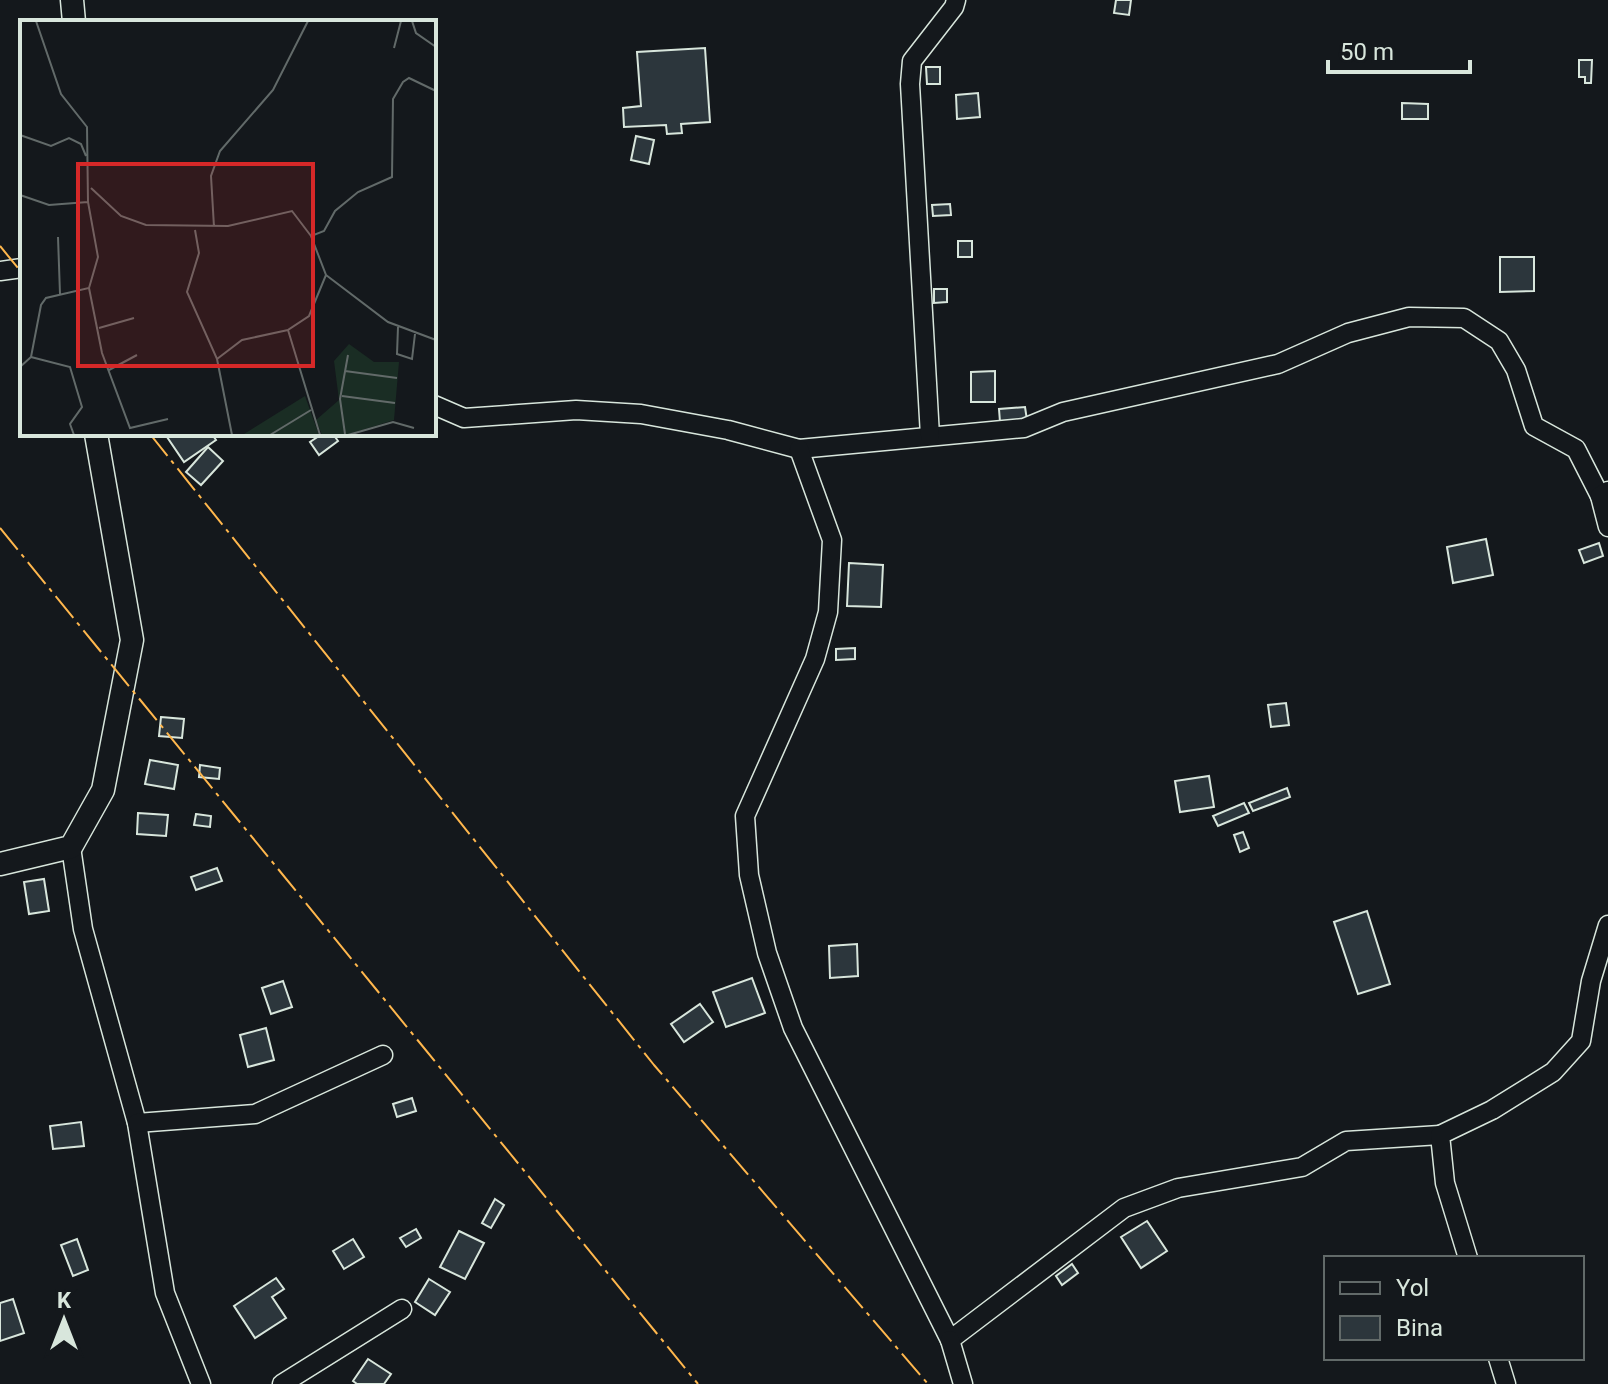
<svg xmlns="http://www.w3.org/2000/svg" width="1608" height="1384" viewBox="0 0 1608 1384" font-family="Roboto,sans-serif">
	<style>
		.building { fill: #2c363c; stroke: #d8e6dc; stroke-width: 2 }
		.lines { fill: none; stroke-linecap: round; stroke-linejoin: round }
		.minor-casing { stroke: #d8e6dc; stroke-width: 21 }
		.tertiary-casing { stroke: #d8e6dc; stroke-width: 25 }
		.minor { stroke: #14181c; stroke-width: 18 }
		.tertiary { stroke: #14181c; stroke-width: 22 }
		.power { stroke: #ffb74d; stroke-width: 2; stroke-dasharray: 28 6 4 6; stroke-linecap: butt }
		.inset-road { fill: none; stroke: #626a69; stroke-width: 2 }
		.view { fill: #d62828; fill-opacity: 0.15; stroke: #d62828; stroke-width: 4 }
		.inset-edge { fill: none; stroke: #d8e6dc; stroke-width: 4 }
	</style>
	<rect width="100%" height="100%" fill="#14181c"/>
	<!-- building -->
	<g class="building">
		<path d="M1116,0h15l-2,15 -15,-2z"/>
		<path d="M705,48l5,74 -29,2 1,9 -15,1 -1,-9 -42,2 -1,-19 18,-2 -4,-54z"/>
		<path d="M1579,60h13l-1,23h-6v-6h-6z"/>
		<path d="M926,67h14v17h-13z"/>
		<path d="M978,93l2,24 -23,2 -1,-24z"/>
		<path d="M1402,103l26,1v15h-26z"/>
		<path d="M636,136l18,4 -5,24 -18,-4z"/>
		<path d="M950,204l1,11 -18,1 -1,-11z"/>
		<rect x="958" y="241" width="14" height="16"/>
		<path d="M1500,257h34v34l-34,1z"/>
		<path d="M934,289h13v13l-13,1z"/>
		<path d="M995,371v31h-24v-30z"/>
		<path d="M1025,407l2,13 -27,2 -1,-13z"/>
		<path d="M165,434h47l4,6 -32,22z"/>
		<path d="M322,434h11l5,7 -19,14 -9,-13z"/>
		<path d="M208,447l15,14 -22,24 -15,-13z"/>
		<path d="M1486,539l7,36 -40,8 -6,-36z"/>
		<path d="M1599,543l4,13 -19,7 -5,-13z"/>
		<path d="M849,563l34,2 -2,42 -34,-1z"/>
		<path d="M855,648v11l-19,1v-11z"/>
		<path d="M1286,703l3,22 -18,2 -3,-22z"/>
		<path d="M161,717l23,2 -2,19 -23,-2z"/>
		<path d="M150,760l28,5 -4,24 -29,-5z"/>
		<path d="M200,765l20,3 -1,11 -20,-2z"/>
		<path d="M1209,776l5,31 -34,5 -5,-31z"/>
		<path d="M1287,788l3,9 -37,14 -4,-8z"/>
		<path d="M1244,803l5,10 -31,13 -5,-10z"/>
		<path d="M138,813l30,2 -2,21 -29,-2z"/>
		<path d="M196,814l15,2 -1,11 -16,-2z"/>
		<path d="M1243,832l6,16 -9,4 -6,-17z"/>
		<path d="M217,868l5,13 -26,9 -5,-13z"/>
		<path d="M44,879l5,32 -20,3 -5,-32z"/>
		<path d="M1367,911l23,73 -32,10 -24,-72z"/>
		<path d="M857,944l1,32 -28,2 -1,-32z"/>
		<path d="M752,978l13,35 -39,14 -13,-35z"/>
		<path d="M283,981l9,26 -21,7 -9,-26z"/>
		<path d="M700,1004l13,18 -29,20 -13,-18z"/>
		<path d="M266,1028l8,32 -26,7 -8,-32z"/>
		<path d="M412,1098l4,13 -19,6 -4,-13z"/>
		<path d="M81,1122l3,24 -31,3 -3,-23z"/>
		<path d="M495,1199l9,6 -13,23 -9,-5z"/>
		<path d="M1147,1221l20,30 -26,17 -20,-31z"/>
		<path d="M416,1229l5,9 -15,9 -6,-9z"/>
		<path d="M459,1231l25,12 -19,36 -25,-12z"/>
		<path d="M77,1239l11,31 -15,6 -12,-31z"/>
		<path d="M353,1239l11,18 -20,12 -11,-18z"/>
		<path d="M1072,1264l6,9 -16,12 -6,-9z"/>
		<path d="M276,1278l8,11 -12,8 14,21 -31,20 -21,-32z"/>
		<path d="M429,1279l21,13 -15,23 -20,-13z"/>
		<path d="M13,1299l11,34 -24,8v-38z"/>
		<path d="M368,1359l23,15 -7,10h-27l-4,-3z"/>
	</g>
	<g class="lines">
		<defs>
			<g id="minor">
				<path d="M0,271l22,-3"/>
				<path d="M434,405l30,13 112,-8 65,4 87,16 71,19 225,-21 39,-16 215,-48 70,-31 61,-16 55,1 35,23 17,29 18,56 42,23 24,47"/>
				<path d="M930,436l-20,-352 2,-23 42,-54 2,-7"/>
				<path d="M799,449l33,91 -4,72 -13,47 -70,157 4,59 18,78 26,75 157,312 174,-132 54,-20 124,-21 44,-26 94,-6"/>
				<path d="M1608,491l-8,5 8,31"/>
				<path d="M71,847l12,82 54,194 28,170 36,91"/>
				<path d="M137,1123l118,-9 128,-59"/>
				<path d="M1468,1258l-23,-75 -5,-48 52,-25 61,-38 28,-31 10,-60 17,-56"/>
				<path d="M950,1340l13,44"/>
				<path d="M1498,1358l8,26"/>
				<path d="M282,1384l120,-75"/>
			</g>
			<g id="tertiary">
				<path d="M72,0l2,22"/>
				<path d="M0,864l71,-17 32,-57 29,-150 -36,-206"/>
			</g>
		</defs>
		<!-- minor casing -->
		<use href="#minor" class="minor-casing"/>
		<!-- tertiary casing -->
		<use href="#tertiary" class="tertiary-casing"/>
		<!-- minor -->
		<use href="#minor" class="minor"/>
		<!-- tertiary -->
		<use href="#tertiary" class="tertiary"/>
		<!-- power -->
		<g class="power">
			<path d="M0,246l22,27"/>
			<path d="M150,434l504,631 274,319"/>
			<path d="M0,528l698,856"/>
		</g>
	</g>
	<!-- overview -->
	<g transform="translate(20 20)">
		<rect width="416" height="416" fill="#14181c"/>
		<path d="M329,324l25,18h25l-5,58 -48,15h-24l-6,-15 23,-20 -5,-39zM285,376l14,39h-74l-1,-1z" fill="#1a2d24"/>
		<path class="inset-road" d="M392,1l4,12 20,14M374,28l7,-27M0,115l31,11 18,-8 12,6 5,12M71,168l30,28 25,9 82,1 64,-15 19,25M0,175l29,10 39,-3M194,207l-3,-51 9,-25 53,-61 35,-69M175,210l4,23 -12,39 30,67 25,-19 46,-10M38,217l2,57M306,255l62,47 48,18M69,268l13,65 28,75 38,-9M378,307l-1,27 15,5 3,-25M79,308l35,-10M11,337l39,10 12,40 -12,17 4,11M197,339l15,76M0,347l11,-10 10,-52 5,-7 43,-10 9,-31 -10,-55 -1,-75 -26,-33 -25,-73M89,350l28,-15M325,351l52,7M322,376l53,7M325,414l-5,-35 8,-44M250,415l41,-25M300,415l-32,-105 21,-14 17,-41 -15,-39 13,-5 11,-20 23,-19 34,-15 1,-78 10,-17 6,-4 27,13M328,415l45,-13 21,6"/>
		<path class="view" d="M58,144h235v202h-235z"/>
		<rect width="416" height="416" class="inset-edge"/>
	</g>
	<!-- legend -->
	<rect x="1324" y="1256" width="260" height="104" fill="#14181c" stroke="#626a69" stroke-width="2"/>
	<rect x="1340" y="1282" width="40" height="12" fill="#14181c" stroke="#626a69" stroke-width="2"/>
	<text x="1396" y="1296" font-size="24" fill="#d8e6dc">Yol</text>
	<rect x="1340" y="1316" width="40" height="24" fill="#2c363c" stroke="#626a69" stroke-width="2"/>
	<text x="1396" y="1336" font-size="24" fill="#d8e6dc">Bina</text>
	<!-- north arrow -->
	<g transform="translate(64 1320)" stroke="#14181c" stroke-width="6" paint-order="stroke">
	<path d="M0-6L14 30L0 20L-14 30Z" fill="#d8e6dc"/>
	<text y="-12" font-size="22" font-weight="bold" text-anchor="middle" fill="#d8e6dc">K</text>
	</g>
	<!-- scale -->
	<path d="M1328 60v12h142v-12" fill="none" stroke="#d8e6dc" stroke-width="4"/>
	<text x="1340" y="60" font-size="24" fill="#d8e6dc" stroke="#14181c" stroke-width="6" paint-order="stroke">50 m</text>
</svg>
